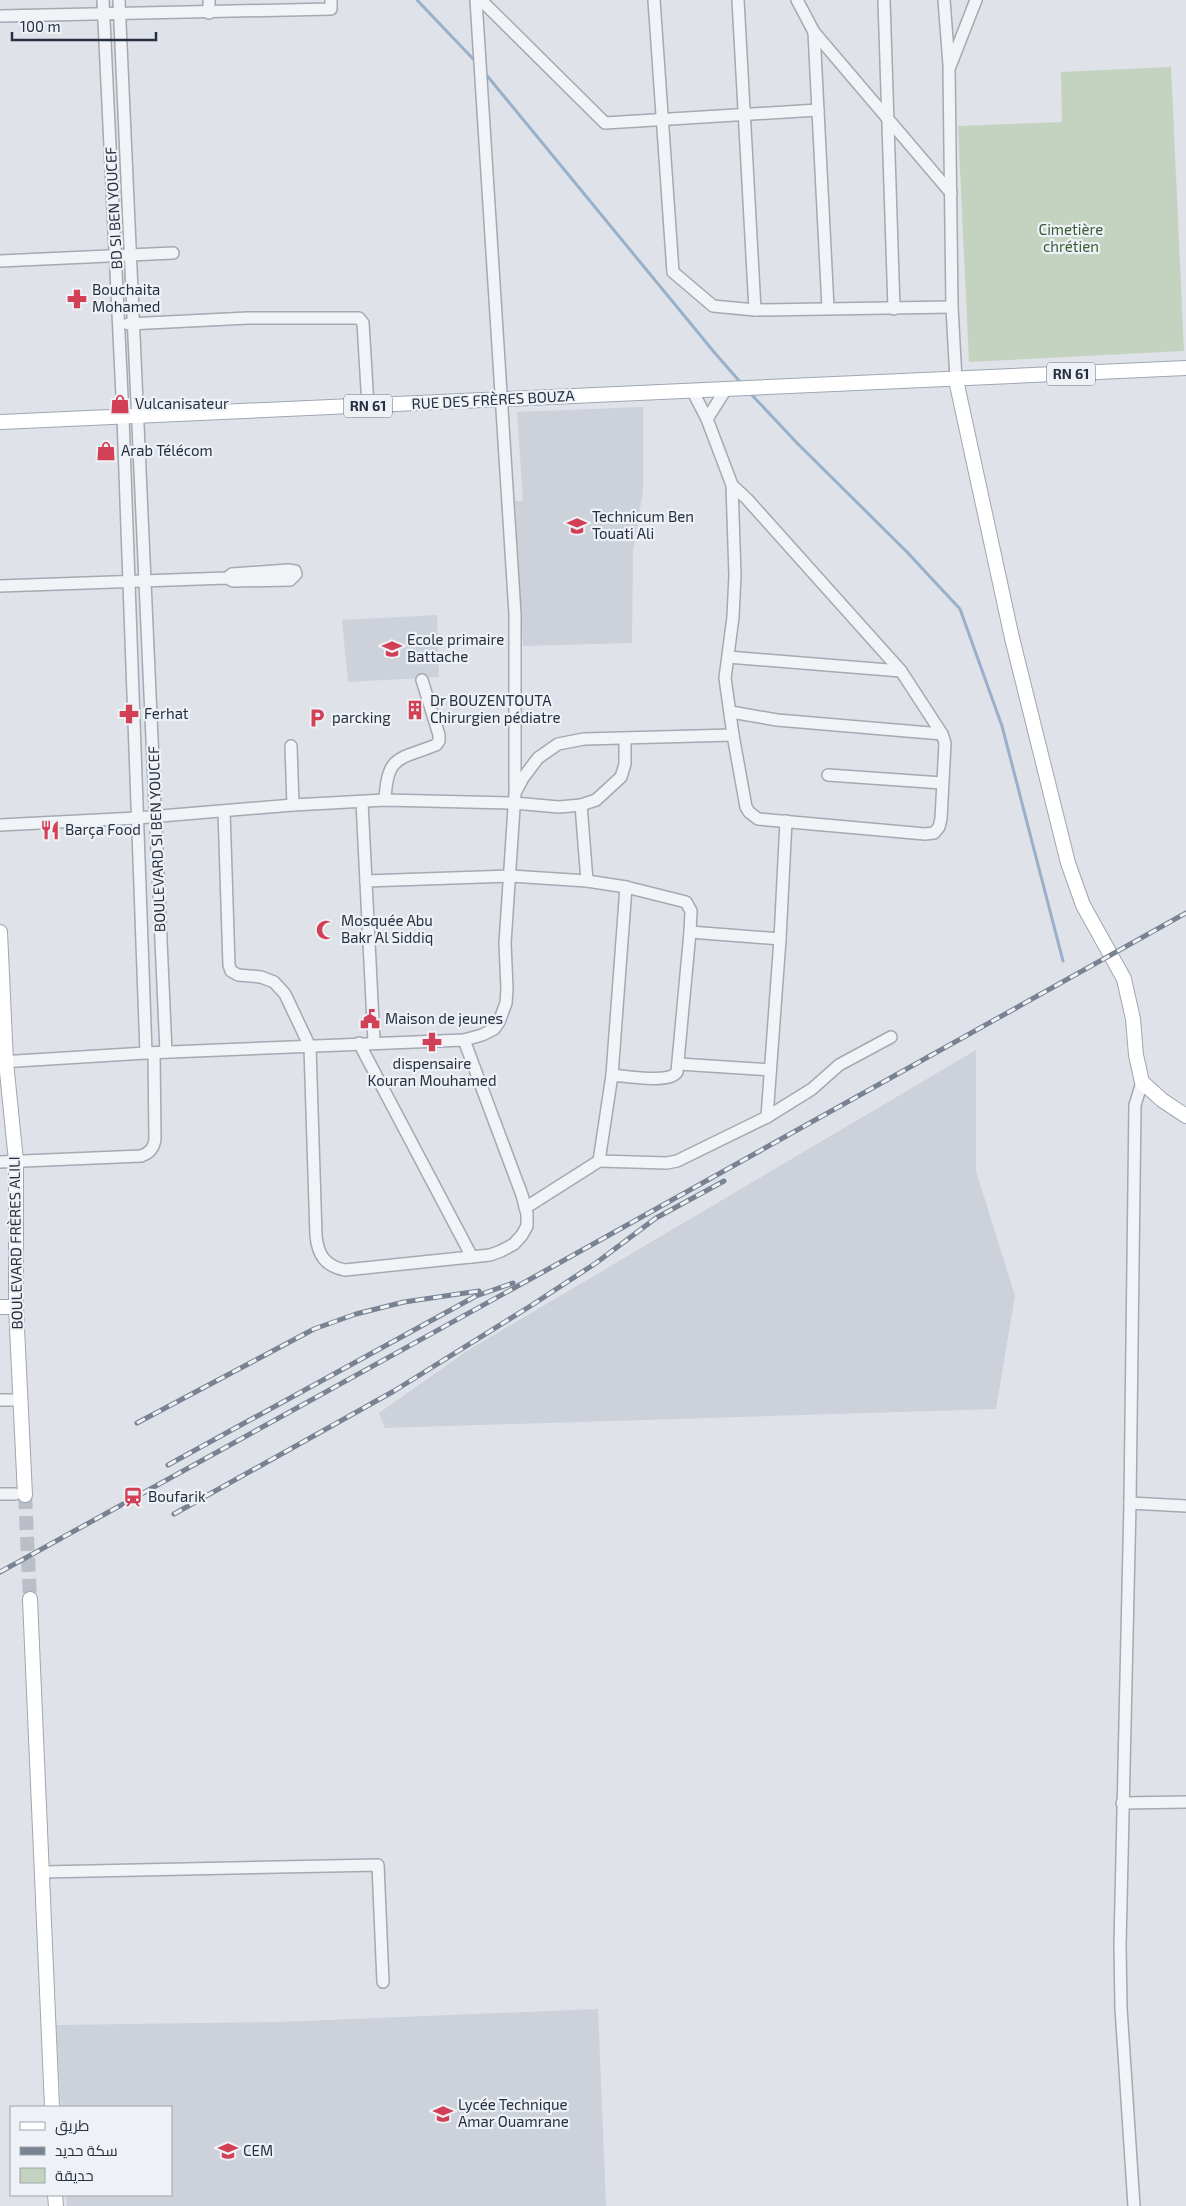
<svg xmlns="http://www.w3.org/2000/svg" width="1186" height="2206" viewBox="0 0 1186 2206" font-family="'Exo 2',Cairo,sans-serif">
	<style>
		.built { fill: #cdd1da }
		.green { fill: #c4d3bf }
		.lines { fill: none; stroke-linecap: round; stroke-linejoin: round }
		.stream { stroke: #98b0ca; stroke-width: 3 }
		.major-tunnel { stroke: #babec6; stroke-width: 14; stroke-dasharray: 14 7; stroke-linecap: butt }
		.minor-casing { stroke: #a4a9b2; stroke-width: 14 }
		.major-casing { stroke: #9ea7b4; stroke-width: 16 }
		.minor { stroke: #f1f3f7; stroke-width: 11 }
		.major { stroke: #fff; stroke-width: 14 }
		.rail-casing { stroke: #788292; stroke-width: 5 }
		.rail { stroke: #eef1f6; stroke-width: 3; stroke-dasharray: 9; stroke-linecap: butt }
		.labels { text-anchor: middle; stroke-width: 4.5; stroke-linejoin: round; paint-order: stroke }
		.shield { fill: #eef1f6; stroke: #636a77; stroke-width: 1 }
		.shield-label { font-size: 14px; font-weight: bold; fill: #273040 }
		.street-label { font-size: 15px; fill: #273040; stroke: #eef1f6 }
		.park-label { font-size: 15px; fill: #3b5c34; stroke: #eef1f6 }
		.poi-label { font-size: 15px; fill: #273040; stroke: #eef1f6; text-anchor: start }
	</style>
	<rect width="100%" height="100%" fill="#dfe2e8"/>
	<!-- built -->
	<g class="built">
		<path d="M643,407v84l-10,60 -1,92 -109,3 -8,-145h8l-6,-89z"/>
		<path d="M437,615l2,62 -91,5 -6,-62z"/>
		<path d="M976,1050v121l39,125 -19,113 -611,19 -6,-15 88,-62z"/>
		<path d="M598,2009l8,197h-539l-1,-11h105v-88h-110l-5,-82 224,-3z"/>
	</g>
	<!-- green -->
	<path class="green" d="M1171,67l13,284 -215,11 -11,-236 104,-4 -1,-50z"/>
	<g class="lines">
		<!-- stream -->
		<g class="stream">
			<path d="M417,0l60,63"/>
			<path d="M484,72l230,280 27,31"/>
			<path d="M750,393l47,50 110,109 53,57 42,117 61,235"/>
		</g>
		<!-- major-tunnel -->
		<path class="major-tunnel" d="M25,1495l5,104"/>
		<defs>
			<g id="minor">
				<path d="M103,0l20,417 23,636"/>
				<path d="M119,0l47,1052"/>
				<path d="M209,0v13"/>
				<path d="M476,0l39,614v175"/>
				<path d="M481,0l124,123 213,-13"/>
				<path d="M654,0l19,272 40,34 42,4 197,-3"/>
				<path d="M738,0l17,310"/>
				<path d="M797,0l17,32 137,161"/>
				<path d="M884,0l10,309"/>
				<path d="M944,0l5,65"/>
				<path d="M0,16l331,-7v-9"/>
				<path d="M814,32l14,276"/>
				<path d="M0,261l173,-8"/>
				<path d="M128,324l120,-6h111l4,5 5,83"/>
				<path d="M956,380l-4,-73 -3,-238 27,-69"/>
				<path d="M707,419l19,-30"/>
				<path d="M732,485l15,14 154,172 41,63 3,9 -4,76 -2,8 -5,6 -9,1 -167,-15 -9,-7 -3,-5 -13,-72"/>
				<path d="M0,586l227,-8 6,3 57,-1 6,-6 -1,-3 -7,-1 -56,4 -5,4"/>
				<path d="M728,657l173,14"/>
				<path d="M731,712l46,8 165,14"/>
				<path d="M291,746l2,59"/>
				<path d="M828,775l114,8"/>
				<path d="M385,800c2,-45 13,-40 51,-55l3,-4v-6l-17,-55"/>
				<path d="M362,802l12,240"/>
				<path d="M581,805l6,76"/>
				<path d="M224,811l5,154 2,6 7,4 23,2 13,5 11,12 25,53 6,189c2,19 9,30 29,34l145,-15 11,-4 13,-7 8,-9 5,-9v-12l-5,-19 -58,-155"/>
				<path d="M0,825l137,-7 156,-13 92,-5 129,3 45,4 22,-2 15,-5 25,-23 4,-13v-25"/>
				<path d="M366,881l145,-5 76,5 39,6 -14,188 -13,86 68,2 10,-2 90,-44 13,-178 6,-118"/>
				<path d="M690,932l90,7"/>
				<path d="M359,1043l113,214"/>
				<path d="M0,1062l146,-9 318,-13 18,-5 12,-6 5,-7 7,-19 1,-14 -2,-46 10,-150 8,-15 15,-20 20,-14 26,-5 149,-4 -8,-57 8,-61 2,-42 -3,-90 -25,-66 -15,-29"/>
				<path d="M679,1064l91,6"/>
				<path d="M612,1075c14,1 57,9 65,-3l13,-140 1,-21 -5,-9 -60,-15"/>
				<path d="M767,1117l45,-28 27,-24 52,-28"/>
				<path d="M0,1162l141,-6c9,-3 13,-8 14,-17l-1,-86"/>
				<path d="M525,1208l74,-47"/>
				<path d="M0,1400h20"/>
				<path d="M0,1494h15"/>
				<path d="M1130,1503l56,3"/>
				<path d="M1122,1803l64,-1"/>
				<path d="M43,1872l335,-7 5,117"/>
				<path d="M1134,2206l-13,-198 -1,-63 10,-442 5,-398 7,-23"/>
			</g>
			<g id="major">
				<path d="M956,380l56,258 56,225 15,42 41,74 9,40 3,36 6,27 20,18 24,16"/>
				<path d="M1,422l1185,-54"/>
				<path d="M0,932l6,130 10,99v146l9,188"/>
				<path d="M0,1307h16"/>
				<path d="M30,1599l22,508"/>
				<path d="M55,2195l1,11"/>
			</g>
		</defs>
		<!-- minor casing -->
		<use href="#minor" class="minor-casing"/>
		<!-- major casing -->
		<use href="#major" class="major-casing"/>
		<!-- minor -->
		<use href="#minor" class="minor"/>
		<!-- major -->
		<use href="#major" class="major"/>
		<defs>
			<g id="rail">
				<path d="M137,1423l177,-94 42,-15 48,-12 75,-11"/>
				<path d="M168,1465l308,-169 37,-13"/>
				<path d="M174,1514l220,-123 138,-86 64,-42 60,-45 68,-37"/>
				<path d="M0,1572l543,-300 643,-359"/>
			</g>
		</defs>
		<!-- rail casing -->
		<use href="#rail" class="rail-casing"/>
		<!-- rail -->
		<use href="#rail" class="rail"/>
	</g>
	<!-- icons -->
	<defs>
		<symbol id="pharmacy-bare" viewBox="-9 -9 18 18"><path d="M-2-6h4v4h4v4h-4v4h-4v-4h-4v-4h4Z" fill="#d14055" stroke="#eef1f6" stroke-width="2.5" paint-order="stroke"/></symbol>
		<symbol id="shop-bare" viewBox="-9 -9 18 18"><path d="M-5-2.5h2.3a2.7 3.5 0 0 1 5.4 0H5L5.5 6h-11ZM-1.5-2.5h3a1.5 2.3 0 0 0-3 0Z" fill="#d14055" stroke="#eef1f6" stroke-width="2.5" paint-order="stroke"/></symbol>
		<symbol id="school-bare" viewBox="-9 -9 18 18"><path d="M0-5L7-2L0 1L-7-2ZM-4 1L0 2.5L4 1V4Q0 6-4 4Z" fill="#d14055" stroke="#eef1f6" stroke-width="2.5" paint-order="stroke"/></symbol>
		<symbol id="building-bare" viewBox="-9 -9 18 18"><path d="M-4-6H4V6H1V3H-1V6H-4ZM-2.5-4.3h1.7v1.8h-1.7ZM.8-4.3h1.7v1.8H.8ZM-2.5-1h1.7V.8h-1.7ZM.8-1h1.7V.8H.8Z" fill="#d14055" stroke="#eef1f6" stroke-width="2.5" paint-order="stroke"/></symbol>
		<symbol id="parking-bare" viewBox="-9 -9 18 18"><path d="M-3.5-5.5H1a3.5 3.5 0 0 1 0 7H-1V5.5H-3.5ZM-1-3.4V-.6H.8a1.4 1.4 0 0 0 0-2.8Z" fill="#d14055" stroke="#eef1f6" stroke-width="2.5" paint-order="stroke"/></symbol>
		<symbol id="restaurant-bare" viewBox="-9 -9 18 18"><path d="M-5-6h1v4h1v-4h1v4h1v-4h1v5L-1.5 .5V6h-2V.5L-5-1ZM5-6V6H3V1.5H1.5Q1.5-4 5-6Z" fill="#d14055" stroke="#eef1f6" stroke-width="2.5" paint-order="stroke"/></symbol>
		<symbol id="mosque-bare" viewBox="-9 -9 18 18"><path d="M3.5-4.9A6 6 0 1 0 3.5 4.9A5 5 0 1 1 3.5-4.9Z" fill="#d14055" stroke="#eef1f6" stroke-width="2.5" paint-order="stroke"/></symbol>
		<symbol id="civic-bare" viewBox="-9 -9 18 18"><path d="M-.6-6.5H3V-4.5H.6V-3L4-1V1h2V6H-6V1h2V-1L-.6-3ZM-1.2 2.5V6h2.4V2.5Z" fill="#d14055" stroke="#eef1f6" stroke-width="2.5" paint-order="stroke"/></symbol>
		<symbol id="station-bare" viewBox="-9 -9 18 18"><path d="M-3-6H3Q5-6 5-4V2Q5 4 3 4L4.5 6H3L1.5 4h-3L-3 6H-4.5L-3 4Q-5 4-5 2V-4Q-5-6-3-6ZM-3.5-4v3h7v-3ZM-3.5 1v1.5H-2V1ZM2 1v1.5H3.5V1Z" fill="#d14055" stroke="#eef1f6" stroke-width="2.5" paint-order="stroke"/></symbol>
	</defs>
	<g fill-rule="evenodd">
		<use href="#pharmacy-bare" x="63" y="285" width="28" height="28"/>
		<use href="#shop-bare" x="106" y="390" width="28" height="28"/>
		<use href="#shop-bare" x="92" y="437" width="28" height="28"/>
		<use href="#school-bare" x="563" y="512" width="28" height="28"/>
		<use href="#school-bare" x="378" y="635" width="28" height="28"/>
		<use href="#building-bare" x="401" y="696" width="28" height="28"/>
		<use href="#pharmacy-bare" x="115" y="700" width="28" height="28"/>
		<use href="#parking-bare" x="303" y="704" width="28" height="28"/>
		<use href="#restaurant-bare" x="36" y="816" width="28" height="28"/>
		<use href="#mosque-bare" x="312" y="916" width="28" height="28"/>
		<use href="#civic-bare" x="356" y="1005" width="28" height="28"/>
		<use href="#pharmacy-bare" x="418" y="1028" width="28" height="28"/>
		<use href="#station-bare" x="119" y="1483" width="28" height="28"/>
		<use href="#school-bare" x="429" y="2100" width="28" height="28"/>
		<use href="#school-bare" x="214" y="2137" width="28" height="28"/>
	</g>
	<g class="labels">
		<!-- shield labels -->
		<g class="shield">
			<rect x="1047" y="362.5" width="48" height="23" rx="4"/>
			<rect x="344" y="394.5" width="48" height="23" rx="4"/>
		</g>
		<g class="shield-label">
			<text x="1071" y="379">RN 61</text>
			<text x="368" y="411">RN 61</text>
		</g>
		<!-- street labels -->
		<g class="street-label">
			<text transform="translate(114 208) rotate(-93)" y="5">BD SI BEN YOUCEF</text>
			<text transform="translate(493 400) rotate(-3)" y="5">RUE DES FRÈRES BOUZA</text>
			<text transform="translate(157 839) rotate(-92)" y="5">BOULEVARD SI BEN YOUCEF</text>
			<text transform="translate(16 1243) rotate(-91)" y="5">BOULEVARD FRÈRES ALILI</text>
		</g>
		<!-- park labels -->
		<g class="park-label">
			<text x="1071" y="235">Cimetière<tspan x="1071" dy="17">chrétien</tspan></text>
		</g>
		<!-- poi labels -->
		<g class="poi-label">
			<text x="92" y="295">Bouchaita<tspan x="92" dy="17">Mohamed</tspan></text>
			<text x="135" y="409">Vulcanisateur</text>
			<text x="121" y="456">Arab Télécom</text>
			<text x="592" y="522">Technicum Ben<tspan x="592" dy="17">Touati Ali</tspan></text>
			<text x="407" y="645">Ecole primaire<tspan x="407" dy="17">Battache</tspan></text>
			<text x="430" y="706">Dr BOUZENTOUTA<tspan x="430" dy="17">Chirurgien pédiatre</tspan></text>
			<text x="144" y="719">Ferhat</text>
			<text x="332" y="723">parcking</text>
			<text x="65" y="835">Barça Food</text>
			<text x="341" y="926">Mosquée Abu<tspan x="341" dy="17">Bakr Al Siddiq</tspan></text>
			<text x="385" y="1024">Maison de jeunes</text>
			<text x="432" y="1069" text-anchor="middle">dispensaire<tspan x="432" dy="17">Kouran Mouhamed</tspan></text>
			<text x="148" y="1502">Boufarik</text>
			<text x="458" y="2110">Lycée Technique<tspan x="458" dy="17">Amar Ouamrane</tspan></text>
			<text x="243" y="2156">CEM</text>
		</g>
	</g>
	<!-- legend -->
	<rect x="10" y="2106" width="162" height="90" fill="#eef1f6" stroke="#9ea4ad"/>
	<rect x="20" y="2122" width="25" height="8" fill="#ffffff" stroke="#9ea4ad"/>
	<text x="55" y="2131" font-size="15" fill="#273040">طريق</text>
	<rect x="20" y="2147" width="25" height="8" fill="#788292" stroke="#9ea4ad"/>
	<text x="55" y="2156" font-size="15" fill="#273040">سكة حديد</text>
	<rect x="20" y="2168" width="25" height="15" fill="#c4d3bf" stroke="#9ea4ad"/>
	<text x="55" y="2181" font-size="15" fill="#273040">حديقة</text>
	<!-- scale -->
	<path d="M12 32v8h144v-8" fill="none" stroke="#273040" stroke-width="2.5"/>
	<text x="20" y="32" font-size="15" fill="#273040" stroke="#eef1f6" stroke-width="4" paint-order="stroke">100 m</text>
</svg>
